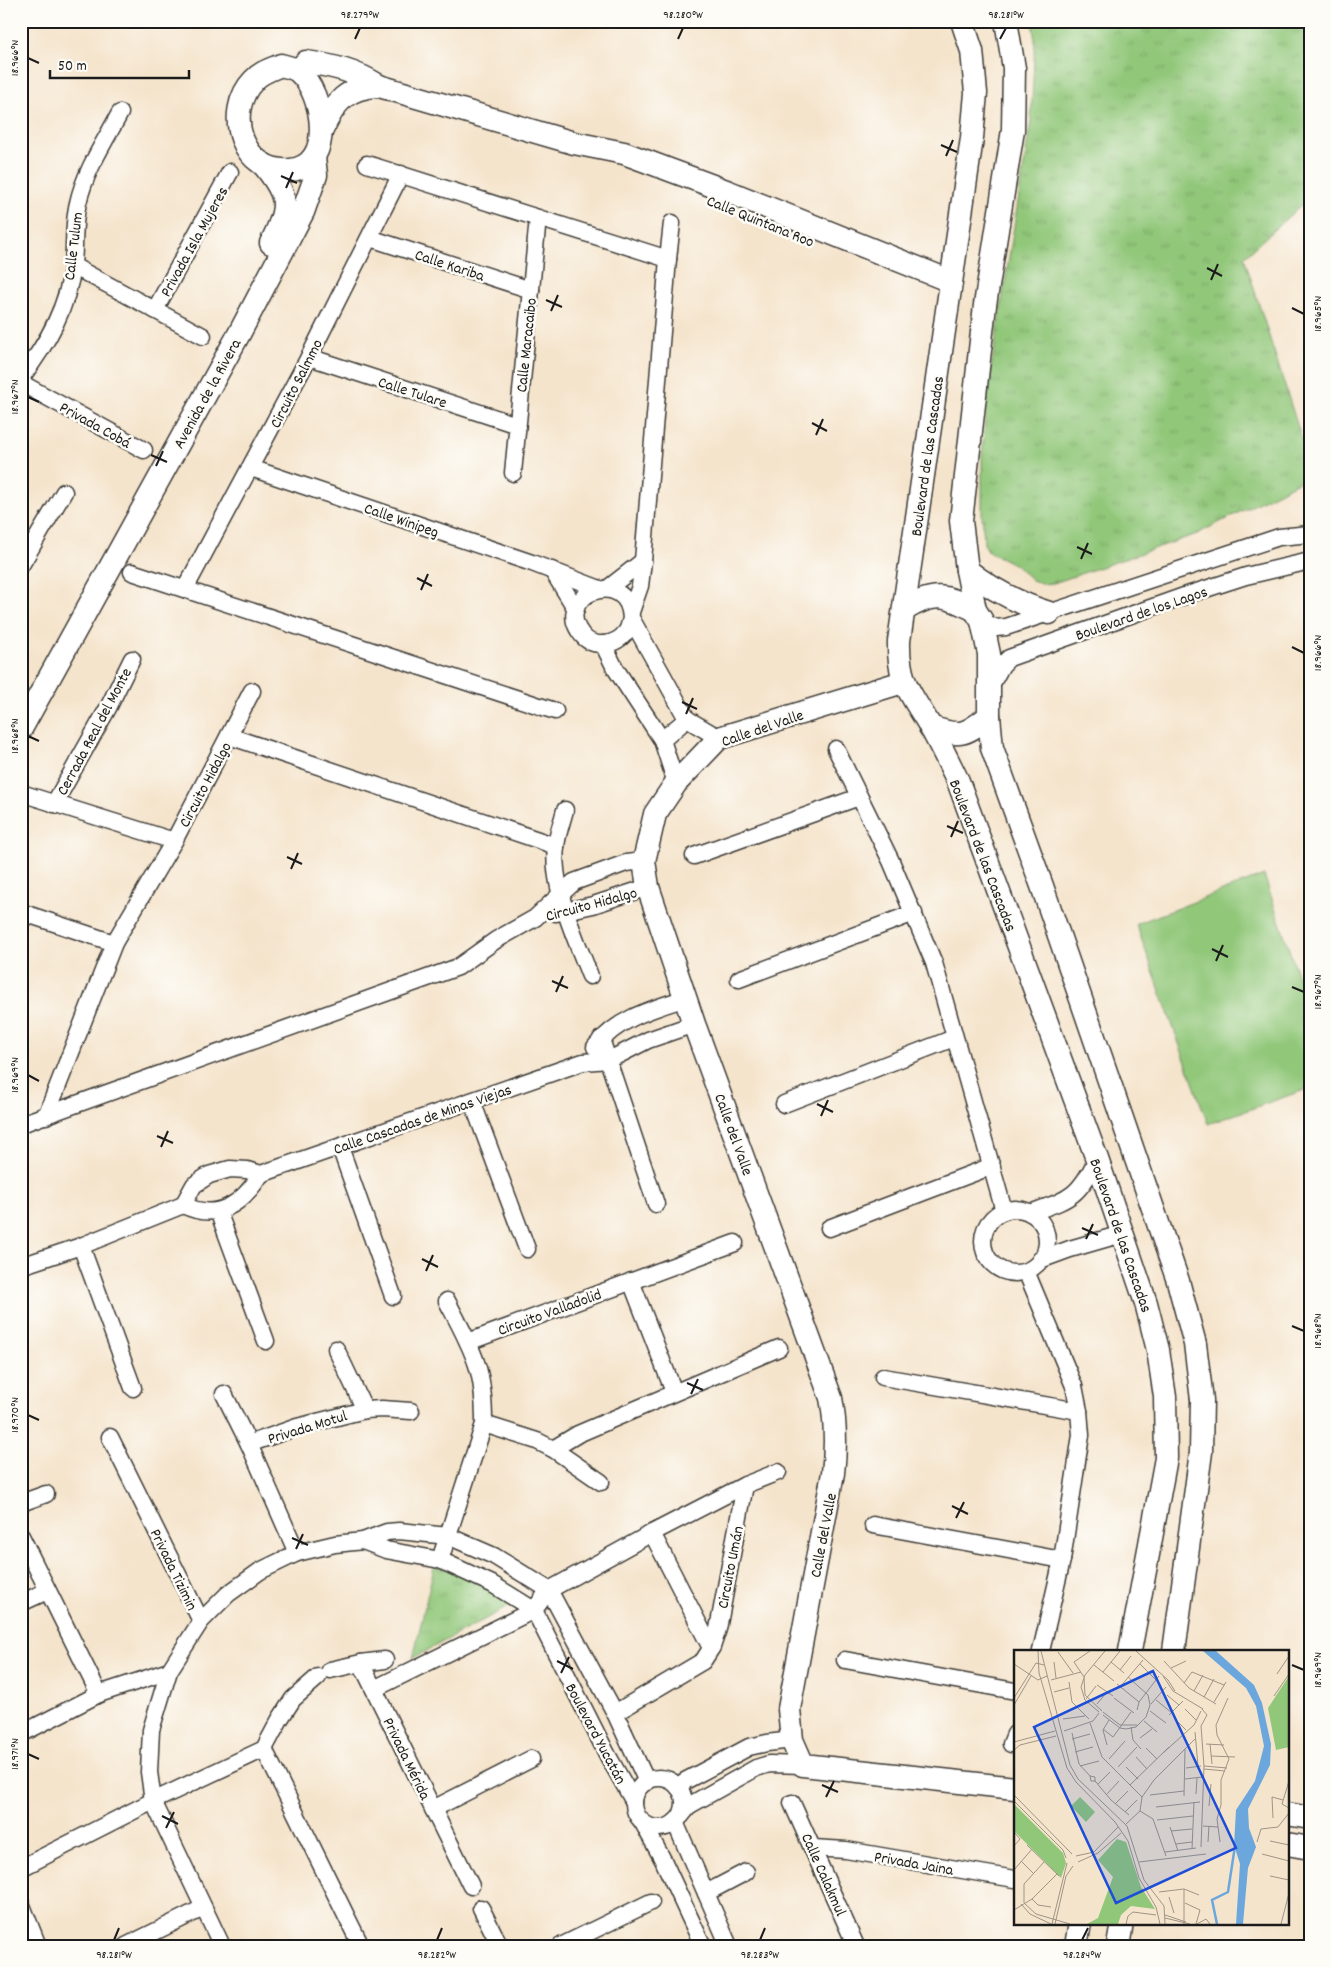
<svg xmlns="http://www.w3.org/2000/svg" width="1331" height="1967" viewBox="0 0 1331 1967" font-family="Dekko,sans-serif">
	<style>
		.grass { fill: url(#grass-tufts); stroke: #56724a }
		.pitch { fill: #91c779; stroke: #56724a }
		.lines { fill: none; stroke-linecap: round; stroke-linejoin: round }
		.street-casing { stroke: #3d3a36; stroke-width: 19 }
		.secondary-casing { stroke: #3d3a36; stroke-width: 25 }
		.street { stroke: #fff; stroke-width: 16 }
		.secondary { stroke: #fff; stroke-width: 22 }
		.ticks { fill: none; stroke: #1c1c1c; stroke-width: 2 }
		.labels { text-anchor: middle; stroke-width: 5; stroke-linejoin: round; paint-order: stroke }
		.street-label { font-size: 16px; fill: #1c1c1c; stroke: #fdfcf7 }
		.inset-river { fill: none; stroke: #6ba7dc; stroke-width: 2.5 }
		.inset-road { fill: none; stroke: #9e9486; stroke-width: 1 }
		.view { fill: #1d4ed8; fill-opacity: 0.15; stroke: #1d4ed8; stroke-width: 2.5 }
		.inset-edge { fill: none; stroke: #1c1c1c; stroke-width: 2.5 }
		.neatline { fill: none; stroke: #1c1c1c; stroke-width: 2 }
		.ticks-label { font-size: 12px; text-anchor: middle; fill: #1c1c1c }
	</style>
	<defs>
		<pattern id="grass-tufts" width="24" height="20" patternUnits="userSpaceOnUse" patternTransform="scale(1.25)"><rect width="24" height="20" fill="#91c779"/><path d="M3 7l-1-3M5 7V3M7 7l1-3M15 17l-1-3M17 17v-4M19 17l1-3" fill="none" stroke="#7caa68"/></pattern>
	</defs>
	<rect width="100%" height="100%" fill="#fdfcf7"/>
	<filter id="ink" filterUnits="userSpaceOnUse"><feTurbulence type="fractalNoise" baseFrequency=".02" numOctaves="2"/><feDisplacementMap in="SourceGraphic" scale="10" xChannelSelector="R" yChannelSelector="G"/><feConvolveMatrix kernelMatrix="1 2 1 2 8 2 1 2 1" color-interpolation-filters="sRGB"/></filter>
	<filter id="wash" filterUnits="userSpaceOnUse"><feTurbulence type="fractalNoise" baseFrequency=".0096" numOctaves="4" result="noise"/><feDisplacementMap in="SourceGraphic" scale="20" xChannelSelector="R" yChannelSelector="G"/><feGaussianBlur stdDeviation="1.12" result="paint"/><feColorMatrix in="noise" values="0 0 0 0 0 0 0 0 0 0 0 0 0 0 0 0 0 1.4 0 .05"/><feComposite in="paint" operator="in"/></filter>
	<g filter="url(#wash)">
		<rect width="100%" height="100%" fill="#f5e4cc"/>
		<!-- grass -->
		<g class="grass">
			<path d="M1032,21h278v176l-66,60 66,208v11l-113,58 -143,49 -11,1 -11,-4 -16,-15 -27,-13 -5,-8 -2,-29v-61l6,-66 43,-267 4,-80z"/>
			<path d="M437,1554l80,48 -104,56z"/>
		</g>
		<!-- pitch -->
		<path class="pitch" d="M1264,875l46,137v76l-102,36 -72,-200z"/>
	</g>
	<g filter="url(#ink)">
		<g class="lines">
			<defs>
				<g id="street">
					<path d="M367,164l301,95"/>
					<path d="M370,238l161,52"/>
					<path d="M73,266l130,70"/>
					<path d="M155,310l75,-138"/>
					<path d="M309,357l208,68"/>
					<path d="M21,378c26,-34 47,-71 52,-114 2,-20 0,-42 5,-61 7,-32 27,-62 42,-90"/>
					<path d="M21,383l123,67"/>
					<path d="M251,468l281,95 68,26"/>
					<path d="M513,473l25,-255"/>
					<path d="M21,565l43,-73"/>
					<path d="M552,570l24,39"/>
					<path d="M132,572l423,139"/>
					<path d="M185,589l124,-232 92,-183"/>
					<path d="M607,589l36,-28"/>
					<path d="M631,612l9,-26 3,-25 25,-302 4,-36"/>
					<path d="M631,618c-1,4 -2,10 -5,14 -10,14 -33,17 -44,3 -32,-40 46,-70 49,-17l56,101 32,19"/>
					<path d="M982,621l14,7 10,-1 273,-90 31,-3"/>
					<path d="M603,644l12,24 47,72 14,43"/>
					<path d="M990,687l12,-22 7,-7 178,-63 59,-19 64,-15"/>
					<path d="M229,736l327,110"/>
					<path d="M662,740l25,-21"/>
					<path d="M836,749l55,112 43,102 70,248"/>
					<path d="M21,793l153,48"/>
					<path d="M54,804l54,-96 24,-49"/>
					<path d="M565,810c-3,12 -8,25 -9,37 -5,39 20,92 34,129"/>
					<path d="M694,856l165,-59"/>
					<path d="M21,912l93,31"/>
					<path d="M556,913l37,-8 55,-18"/>
					<path d="M739,979l175,-66"/>
					<path d="M601,1039l55,165"/>
					<path d="M595,1047c23,-29 57,-38 91,-49"/>
					<path d="M472,1101l55,148"/>
					<path d="M784,1104l170,-66"/>
					<path d="M46,1116l68,-173 60,-102 78,-150"/>
					<path d="M21,1124l437,-157 38,-27 39,-22 39,-36 52,-19 18,-2"/>
					<path d="M340,1147l53,149"/>
					<path d="M183,1205c35,17 59,-1 78,-31"/>
					<circle cx="1015" cy="1241" r="32"/>
					<path d="M218,1211l48,130"/>
					<path d="M1030,1213c39,-14 48,-15 67,-54"/>
					<path d="M829,1228l163,-62"/>
					<path d="M81,1246l52,142"/>
					<path d="M1040,1260l30,-11 52,-15"/>
					<path d="M21,1266l60,-20 102,-41 11,-20 15,-10 21,-6 17,1 14,4 322,-112 26,-2 39,-20 46,-16"/>
					<path d="M1026,1271l48,115 5,25 2,24 -19,125 -21,91"/>
					<path d="M631,1281l43,111"/>
					<path d="M468,1342l267,-99"/>
					<path d="M336,1349l29,61"/>
					<path d="M883,1377l196,34"/>
					<path d="M224,1394l25,50 48,109"/>
					<path d="M484,1424l53,17 16,8 48,33"/>
					<path d="M110,1437l91,184"/>
					<path d="M249,1444l48,-17 68,-17 17,-1 29,2"/>
					<path d="M553,1449l25,-15 201,-86"/>
					<path d="M21,1503l25,-9"/>
					<path d="M873,1525l189,35"/>
					<path d="M652,1533l93,-48 33,-13"/>
					<path d="M21,1536l78,158"/>
					<path d="M363,1541l23,9 54,10 52,24 42,26 74,146 26,46"/>
					<path d="M440,1560l44,-136c0,-19 -1,-41 -7,-59 -7,-22 -19,-43 -30,-64"/>
					<path d="M21,1603l26,-12"/>
					<path d="M845,1660l170,31"/>
					<path d="M361,1663l110,223"/>
					<path d="M330,1670l31,-7 24,-3"/>
					<path d="M374,1689l160,-79 15,-20 103,-57 59,115"/>
					<path d="M615,1713l88,-52 9,-14 6,-18 27,-144"/>
					<path d="M21,1734l78,-40 70,-23"/>
					<path d="M1011,1744l4,-10"/>
					<path d="M264,1749l97,197"/>
					<circle cx="659" cy="1803" r="25"/>
					<path d="M678,1787l7,-6 64,-34 18,-4 25,-3"/>
					<path d="M792,1803l64,143"/>
					<path d="M433,1809l98,-50"/>
					<path d="M681,1816l9,-11 66,-37 13,-4 34,1"/>
					<path d="M675,1822l54,124"/>
					<path d="M643,1823l20,37 40,86"/>
					<path d="M813,1848l33,2 169,29"/>
					<path d="M21,1868l132,-67 111,-52 16,-30 13,-20 25,-22"/>
					<path d="M706,1893l40,-21"/>
					<path d="M21,1903l17,43"/>
					<path d="M481,1908l19,38"/>
					<path d="M126,1946l77,-38"/>
					<path d="M222,1946l-69,-145 -4,-29 2,-42 18,-59 32,-50 27,-27 32,-23 37,-18 38,-9 28,-3 24,-9 12,-1 49,5 46,20 55,34 66,123 32,69"/>
					<path d="M561,1946l90,-44"/>
				</g>
				<g id="secondary">
					<path d="M962,21l10,30 4,42 -4,45 -73,503c-1,42 12,52 31,85 10,18 19,37 28,55l139,378 49,144 12,47 7,47 1,61 -36,193"/>
					<path d="M1006,21l8,47 -1,62 -28,175 -24,216 6,49 8,40 7,11 7,33v62l3,32 50,138 136,395 17,63 7,56 -1,52 -27,199"/>
					<path d="M281,65c6,2 14,3 18,7 25,22 36,93 -8,98 -48,5 -69,-57 -37,-90 7,-8 18,-11 27,-15z"/>
					<path d="M298,71l8,-9c27,4 50,9 73,24"/>
					<path d="M322,130c13,-28 24,-43 57,-44l195,57 50,10 105,39 221,89"/>
					<path d="M263,164c26,32 27,42 8,79"/>
					<path d="M967,570c25,20 51,33 82,43"/>
					<path d="M904,610c30,-19 41,-15 71,0"/>
					<path d="M903,682l-184,56 -43,45 -21,31 -11,47 4,26 46,137 137,374c5,26 5,50 2,75l-44,236 3,31 11,25 212,23"/>
					<path d="M930,727c30,10 34,9 59,-11"/>
					<path d="M21,729l218,-395 64,-122 13,-37 -2,-18"/>
					<path d="M1287,1814l23,4"/>
					<path d="M1287,1844l23,4"/>
					<path d="M1076,1946l4,-23"/>
					<path d="M1118,1946l4,-23"/>
				</g>
			</defs>
			<!-- street casing -->
			<use href="#street" class="street-casing"/>
			<!-- secondary casing -->
			<use href="#secondary" class="secondary-casing"/>
			<!-- street -->
			<use href="#street" class="street"/>
			<!-- secondary -->
			<use href="#secondary" class="secondary"/>
		</g>
	</g>
	<!-- ticks -->
	<path class="ticks" d="M355,39l5,-11M678,39l5,-11M1000,39l6,-11M28,58l11,5M941,145l16,7M946,156l7,-16M281,176l16,7M286,188l7,-16M1207,268l15,8M1211,280l7,-16M546,300l16,7M1292,308l12,6M551,311l7,-16M28,397l11,5M812,423l15,8M816,435l7,-16M151,455l16,7M156,466l7,-15M1077,547l15,7M1081,559l7,-16M417,578l15,8M421,590l7,-16M1292,647l12,6M682,702l15,7M686,714l7,-16M28,736l11,5M947,826l16,7M951,837l7,-16M287,857l15,7M291,869l7,-16M1212,949l16,8M1216,961l7,-16M552,981l16,7M1292,987l12,5M556,992l7,-16M28,1075l11,6M817,1104l16,8M821,1116l7,-16M157,1136l16,7M161,1147l7,-16M1082,1228l16,7M1086,1239l7,-15M422,1259l16,8M426,1271l7,-16M1292,1326l12,5M687,1383l16,7M691,1394l7,-15M28,1415l11,5M952,1506l16,8M956,1518l8,-16M292,1538l16,7M296,1549l7,-15M557,1661l16,8M1292,1665l12,5M561,1673l8,-16M28,1754l11,5M822,1785l16,7M826,1797l8,-16M162,1816l16,8M166,1828l8,-16M114,1940l5,-12M437,1940l5,-12M760,1940l5,-12M1082,1940l6,-12"/>
	<g class="labels">
		<!-- street labels -->
		<g class="street-label">
			<text transform="translate(761 220) rotate(22)" y="6">Calle Quintana Roo</text>
			<text transform="translate(193 241) rotate(-61)" y="6">Privada Isla Mujeres</text>
			<text transform="translate(72 246) rotate(-83)" y="6">Calle Tulum</text>
			<text transform="translate(450 264) rotate(18)" y="6">Calle Kariba</text>
			<text transform="translate(525 345) rotate(-84)" y="6">Calle Maracaibo</text>
			<text transform="translate(295 383) rotate(-63)" y="6">Circuito Salmmo</text>
			<text transform="translate(413 391) rotate(18)" y="6">Calle Tulare</text>
			<text transform="translate(206 393) rotate(-61)" y="6">Avenida de la Rivera</text>
			<text transform="translate(96 424) rotate(29)" y="6">Privada Cobá</text>
			<text transform="translate(926 456) rotate(-82)" y="6">Boulevard de las Cascadas</text>
			<text transform="translate(402 519) rotate(19)" y="6">Calle Winipeg</text>
			<text transform="translate(1141 612) rotate(-19)" y="6">Boulevard de los Lagos</text>
			<text transform="translate(762 727) rotate(-19)" y="6">Calle del Valle</text>
			<text transform="translate(93 731) rotate(-62)" y="6">Cerrada Real del Monte</text>
			<text transform="translate(204 784) rotate(-62)" y="6">Circuito Hidalgo</text>
			<text transform="translate(984 855) rotate(69)" y="6">Boulevard de las Cascadas</text>
			<text transform="translate(591 903) rotate(-15)" y="6">Circuito Hidalgo</text>
			<text transform="translate(422 1118) rotate(-19)" y="6">Calle Cascadas de Minas Viejas</text>
			<text transform="translate(735 1134) rotate(70)" y="6">Calle del Valle</text>
			<text transform="translate(1122 1235) rotate(71)" y="6">Boulevard de las Cascadas</text>
			<text transform="translate(549 1311) rotate(-20)" y="6">Circuito Valladolid</text>
			<text transform="translate(307 1426) rotate(-17)" y="6">Privada Motul</text>
			<text transform="translate(822 1535) rotate(-79)" y="6">Calle del Valle</text>
			<text transform="translate(729 1567) rotate(-79)" y="6">Circuito Umán</text>
			<text transform="translate(175 1569) rotate(64)" y="6">Privada Tizimin</text>
			<text transform="translate(597 1733) rotate(62)" y="6">Boulevard Yucatán</text>
			<text transform="translate(408 1758) rotate(64)" y="6">Privada Mérida</text>
			<text transform="translate(914 1862) rotate(10)" y="6">Privada Jaina</text>
			<text transform="translate(825 1874) rotate(66)" y="6">Calle Calakmul</text>
		</g>
	</g>
	<!-- overview -->
	<g transform="translate(1014 1650)">
		<rect width="275" height="275" fill="#f5e4cc"/>
		<path d="M275,26v71l-13,3 -8,-42zM0,154l49,49 3,10 -5,15 -47,-47zM103,189l9,3 15,45 14,22 -24,-3 -10,9 -3,9h-31l11,-6 15,-41 -15,-17z" fill="#91c779"/>
		<path d="M66,147l15,15 -9,10 -15,-16z" fill="#91c779"/>
		<path d="M189,1h13l38,34 8,18 9,41 -1,21 -22,44 1,19 7,19 -8,21 -5,56h-7l4,-60 -6,-19 2,-35 19,-29 9,-35 -8,-40 -10,-18z" fill="#6ba7dc"/>
		<path class="inset-river" d="M203,274l-5,-24 16,-8 7,-46"/>
		<path class="inset-road" d="M24,1l1,22 28,95 9,14 39,40 13,19 11,37 17,29 4,17M27,1l29,114 8,14 49,47 17,54 20,26 1,18M122,1l32,29 7,11M44,2l15,21M150,11l25,27 27,16M40,12l2,16M97,12l13,11M0,14l24,16 9,-4M126,14l16,16M80,15l20,16M157,18l15,-7M106,20l11,-14M89,22l17,-21M263,24l12,-18M149,26l10,15 30,18M70,27l-10,-15 16,-11M70,28l1,17 17,16M37,30l30,-8M55,32l3,20 17,17M170,33l8,-11 32,13M103,34l22,18M83,35l16,11M106,37l23,-27M180,41l9,-16M40,42l15,-4M153,45l12,10M260,46l15,-22M190,47l10,-18M0,48l22,-35 8,2M100,48l20,15M72,49l10,-13M142,50l16,13M200,52l12,-20M83,54l10,-12M137,54l15,-17M0,55l17,-29M171,59l11,11M123,60l2,-8 20,-26M136,61l16,12M85,62l-14,-12 -4,-13 4,-12 20,-24M89,62l17,13h17M89,65l17,13 6,1 10,-2 10,-10 4,-12 -2,-10 -20,-18M155,65l14,-14M49,69l22,-3M161,69l11,11M130,71l13,11M76,73l12,34 40,40 -2,14 -14,13M117,77l2,13 8,9M89,79l10,8 18,-25M50,81l29,-10 6,-8M181,82l3,34M58,83l7,31 11,12M126,88l12,-9M58,89l18,-5M0,92l41,-11M192,94l18,1M196,94l2,20M93,95l-4,-15 6,-10M132,98l11,11M0,100l6,-5 36,-9M61,102l18,-5M149,103l31,-28 7,-14M197,106l24,1M122,107l11,12M95,109l16,-18M66,116l19,-5M190,116l23,2M104,117l19,-20M112,117l12,12M172,118l15,-2M190,119l21,2M171,129l17,-2M81,131h-4l-1,-5 5,1v4l16,19 18,15M275,131l-7,23 7,4M84,134l12,-12M116,135l39,-38M93,144l12,-13M182,144l1,-16M0,145l58,59M136,145l34,-4M170,146l1,-47M128,147l12,-17 41,-41M0,151l49,49 3,8M101,154l13,-13M195,156l2,-22M142,157l44,-5M126,161l13,8M111,162l12,-12M259,168l-1,-21 11,3M139,169l13,37M143,170l36,-4M189,176l15,1M156,177l8,24M157,181l21,-2M0,182l6,7 -6,7M256,191l19,4M194,192l1,-16M206,192l-3,-23 4,-14v-25l8,-21 -12,-24 -1,-10 12,-27M243,192l4,-13 17,-2 11,-14M162,194l16,-2M13,195l32,31M187,197l3,-81 -3,-40 6,-11 -5,-6M178,199l2,-47M151,202l31,-4M248,204l27,7M62,206l18,-4 24,-25M7,211l12,12M30,212l-20,22v19l12,11 34,10M64,212l20,-9 23,-20M125,212l67,-8M0,220l18,-21M256,226l19,4M170,239v35M170,239l15,6M145,242l25,-3M155,247l5,16M18,249l6,6 13,2M171,253l15,7 -4,14M7,254l9,10 21,10M0,260l18,-11 25,-25M151,265l21,7M151,268l25,6M38,274l15,-61M41,274l11,-48 7,-10M112,274l2,-8 5,-4 23,3M183,274l9,-5 4,5M267,274l8,-31"/>
		<path class="view" d="M139,21l83,177 -120,55 -82,-176z"/>
		<rect width="275" height="275" class="inset-edge"/>
	</g>
	<!-- margin -->
	<rect width="1331" height="1967" fill="none" stroke="#fdfcf7" stroke-width="55"/>
	<!-- scale -->
	<path d="M50 70v8h139v-8" fill="none" stroke="#1c1c1c" stroke-width="2.5"/>
	<text x="58" y="70" font-size="15" fill="#1c1c1c" stroke="#fdfcf7" stroke-width="4" paint-order="stroke">50 m</text>
	<rect x="28" y="28" width="1276" height="1912" class="neatline"/>
	<g class="ticks-label">
		<text x="360" y="18">98.279°W</text>
		<text x="683" y="18">98.280°W</text>
		<text x="1006" y="18">98.281°W</text>
		<text transform="translate(14 58) rotate(-90)" y="4">18.966°N</text>
		<text transform="translate(1317 314) rotate(-90)" y="4">18.965°N</text>
		<text transform="translate(14 397) rotate(-90)" y="4">18.967°N</text>
		<text transform="translate(1317 653) rotate(-90)" y="4">18.966°N</text>
		<text transform="translate(14 736) rotate(-90)" y="4">18.968°N</text>
		<text transform="translate(1317 992) rotate(-90)" y="4">18.967°N</text>
		<text transform="translate(14 1075) rotate(-90)" y="4">18.969°N</text>
		<text transform="translate(1317 1331) rotate(-90)" y="4">18.968°N</text>
		<text transform="translate(14 1415) rotate(-90)" y="4">18.970°N</text>
		<text transform="translate(1317 1670) rotate(-90)" y="4">18.969°N</text>
		<text transform="translate(14 1754) rotate(-90)" y="4">18.971°N</text>
		<text x="114" y="1958">98.281°W</text>
		<text x="437" y="1958">98.282°W</text>
		<text x="760" y="1958">98.283°W</text>
		<text x="1082" y="1958">98.284°W</text>
	</g>
</svg>
